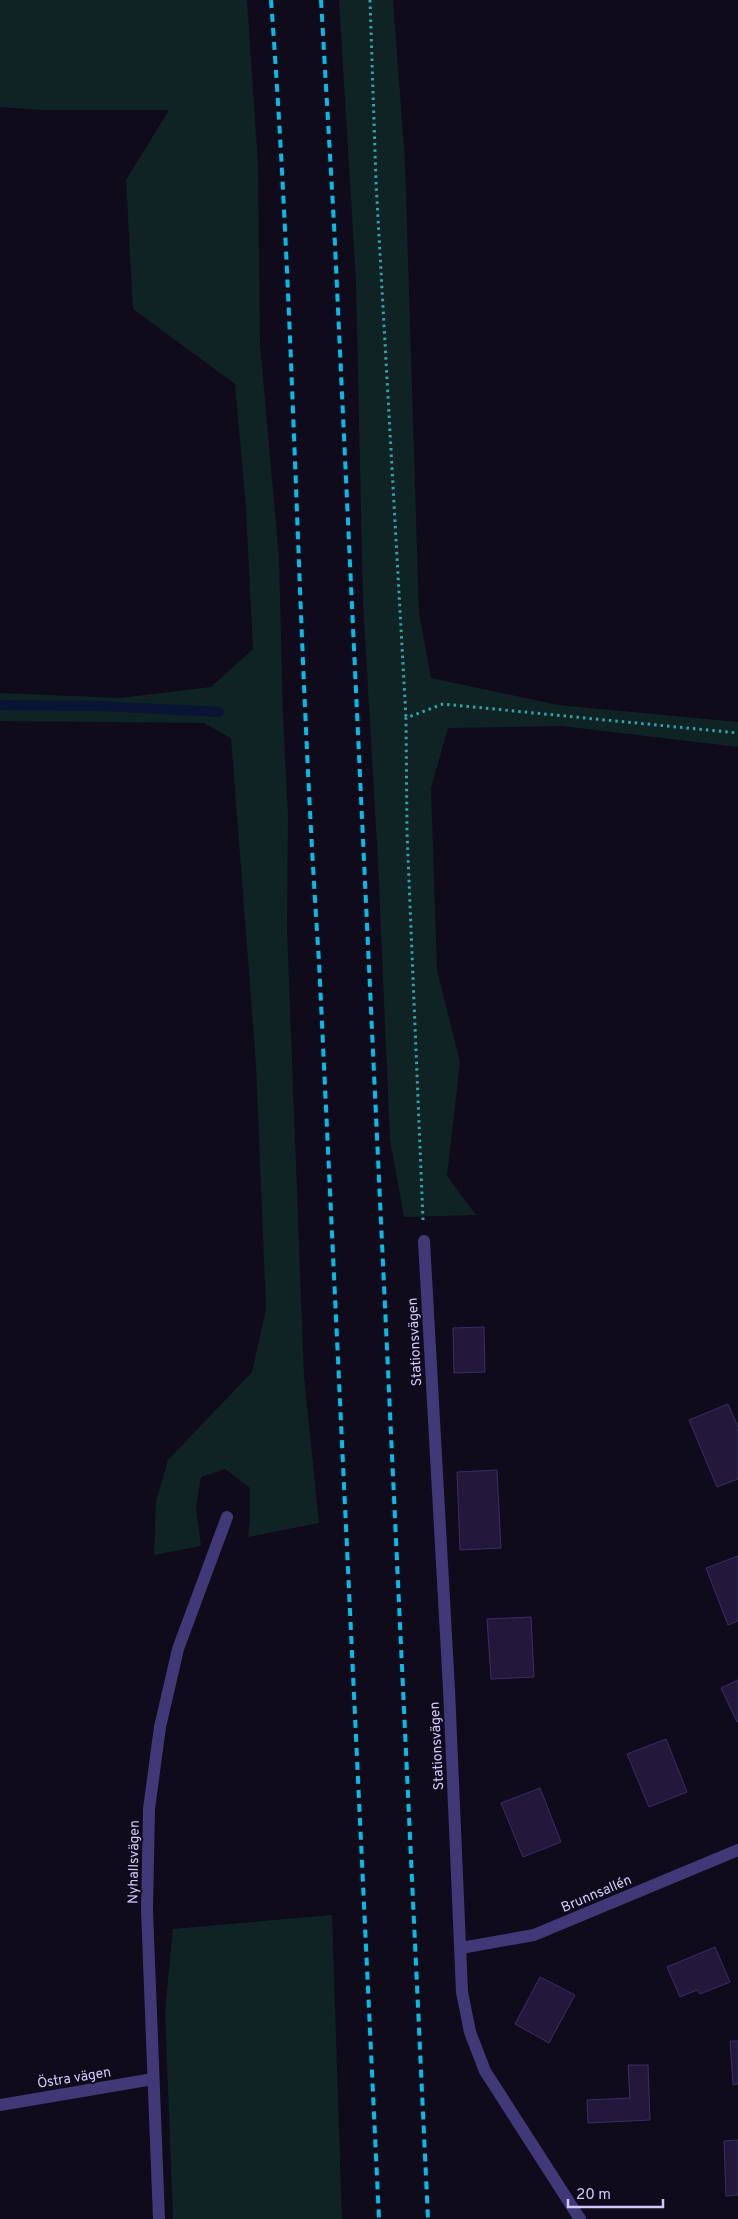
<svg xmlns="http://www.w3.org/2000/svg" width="738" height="2219" viewBox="0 0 738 2219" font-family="Overpass,sans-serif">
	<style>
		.green { fill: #0f2324 }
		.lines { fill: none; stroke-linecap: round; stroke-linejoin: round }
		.stream { stroke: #0a1535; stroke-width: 10 }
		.building { fill: #23183b; stroke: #3d2b66 }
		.path { stroke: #31a2a7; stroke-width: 3; stroke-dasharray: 2.5 4; stroke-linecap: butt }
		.street { stroke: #413878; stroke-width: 12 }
		.rail { stroke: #09bae6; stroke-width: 4; stroke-dasharray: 8 6; stroke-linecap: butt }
		.labels { text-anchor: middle; stroke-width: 4; stroke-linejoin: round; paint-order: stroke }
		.street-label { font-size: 14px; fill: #d3c7fd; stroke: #0f0b1a }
	</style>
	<rect width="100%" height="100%" fill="#0f0b1a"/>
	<!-- green -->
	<g class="green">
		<path d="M0,0h247l11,165 2,179 19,214 4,157 5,100 -1,114 17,447 15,147 -71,14 2,-18v-31l-25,-19 -24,8 -5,30 5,39 -47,9 2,-54 12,-41 84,-88 14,-63 -10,-245 -25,-326 -27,-15 -204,-2v-28l120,5 91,-11 42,-38 -7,-140 -11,-125 -102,-75 -7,-129 43,-70h-126l-43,-3z"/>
		<path d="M339,0h54l12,162 14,451 12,65 127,27 180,17v25l-176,-21 -114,2 -17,60 6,182 23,92 -13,114 29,39 -72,2 -14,-77 -12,-278 -15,-260 -7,-319z"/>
		<path d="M332,1915l10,304h-169l-8,-208 8,-82z"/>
	</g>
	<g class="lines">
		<!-- stream -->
		<path class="stream" d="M0,705l101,1 118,6"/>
	</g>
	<!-- building -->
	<g class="building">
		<path d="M484,1327l1,45 -31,1 -1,-45z"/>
		<path d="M728,1404l10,23v52l-21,8 -28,-67z"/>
		<path d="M497,1470l4,78 -41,2 -3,-78z"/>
		<path d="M738,1556v65l-10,4 -22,-57z"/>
		<path d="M531,1617l3,60 -43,2 -4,-60z"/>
		<path d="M738,1680v41l-1,1 -16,-34z"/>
		<path d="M666,1739l21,53 -38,15 -22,-53z"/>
		<path d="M540,1788l21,54 -38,15 -22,-54z"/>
		<path d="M715,1947l15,35 -30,12 -3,-4 -17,7 -13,-30z"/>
		<path d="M540,1977l35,18 -26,48 -34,-19z"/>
		<path d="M730,2041h8v43l-5,1z"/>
		<path d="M628,2065h20l2,55 -62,3 -1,-23 43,-2z"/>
		<path d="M738,2140v55l-12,1 -2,-55z"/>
	</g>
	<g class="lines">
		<!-- path -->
		<g class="path">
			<path d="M370,0l6,182 30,536"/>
			<path d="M423,1220l-16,-388 -1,-114 37,-14 295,29"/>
		</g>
		<!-- street -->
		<g class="street">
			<path d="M424,1241l25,448 13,303 8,40 15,39 95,148"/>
			<path d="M461,1948l73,-13 204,-85"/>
			<path d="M0,2105l153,-26"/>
			<path d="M159,2219l-12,-309 2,-101 11,-82 18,-78 49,-132"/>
		</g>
		<!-- rail -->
		<g class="rail">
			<path d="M271,0c24,320 26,641 48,961l60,1258"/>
			<path d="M321,0l13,224 94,1995"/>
		</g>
	</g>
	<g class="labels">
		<!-- street labels -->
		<g class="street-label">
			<text transform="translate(414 1342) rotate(-93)" y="5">Stationsvägen</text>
			<text transform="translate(436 1746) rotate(-93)" y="5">Stationsvägen</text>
			<text transform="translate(133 1862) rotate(-89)" y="5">Nyhallsvägen</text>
			<text transform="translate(596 1893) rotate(-23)" y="5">Brunnsallén</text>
			<text transform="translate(74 2077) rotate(-9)" y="5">Östra vägen</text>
		</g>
	</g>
	<!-- scale -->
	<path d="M568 2199v8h95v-8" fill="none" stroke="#d3c7fd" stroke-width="2.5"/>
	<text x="576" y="2199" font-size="15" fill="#d3c7fd" stroke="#0f0b1a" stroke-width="4" paint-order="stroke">20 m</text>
</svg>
